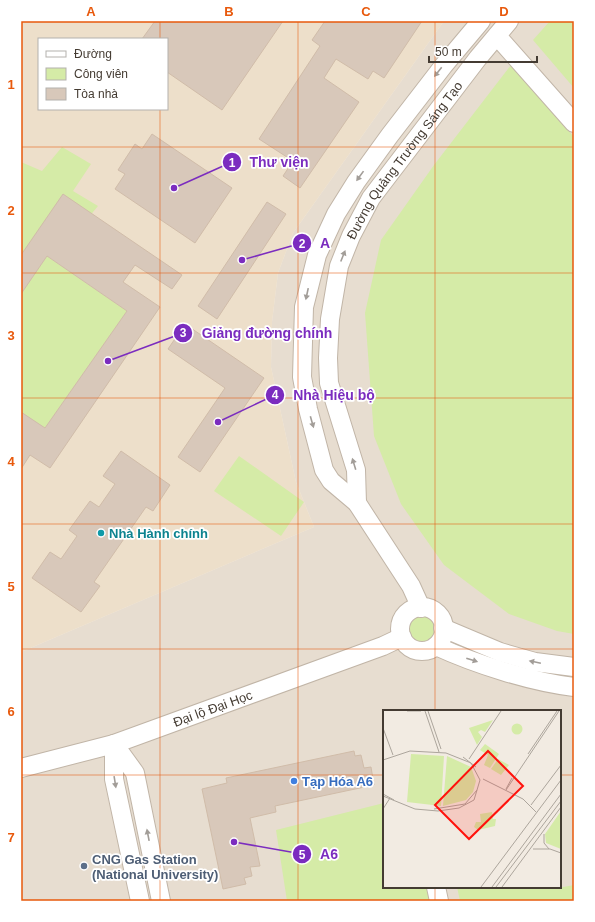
<svg xmlns="http://www.w3.org/2000/svg" width="595" height="922" viewBox="0 0 595 922" font-family="Helvetica,sans-serif">
	<style>
		.residential { fill: #e7ddd0; fill-rule: evenodd }
		.education { fill: #eddfca; fill-rule: evenodd }
		.green { fill: #d5eba7 }
		.building { fill: #d8c8ba; stroke: #d0bca9 }
		.lines { fill: none; stroke-linecap: round; stroke-linejoin: round }
		.minor-casing { stroke: #c1b5a7; stroke-width: 20 }
		.minor { stroke: #fff; stroke-width: 18 }
		.oneway { fill: #a29d98 }
		.grid { fill: none; stroke: #e8590c; stroke-width: 1; stroke-opacity: 0.55 }
		.culture-dot { fill: #0f9aa8; stroke: #fff; stroke-width: 1.5 }
		.shop-dot { fill: #3f7fe0; stroke: #fff; stroke-width: 1.5 }
		.service-dot { fill: #5c6f8a; stroke: #fff; stroke-width: 1.5 }
		.labels { text-anchor: middle; stroke-width: 3.5; stroke-linejoin: round; paint-order: stroke }
		.street-label { font-size: 13px; fill: #443b32; stroke: #fff }
		.culture-label { font-size: 13px; font-weight: bold; fill: #0d838f; stroke: #fff; text-anchor: start }
		.shop-label { font-size: 13px; font-weight: bold; fill: #366cbe; stroke: #fff; text-anchor: start }
		.service-label { font-size: 13px; font-weight: bold; fill: #4e5e75; stroke: #fff; text-anchor: start }
		.inset-road { fill: none; stroke: #aca59c; stroke-width: 1 }
		.view { fill: #ff120c; fill-opacity: 0.15; stroke: #ff120c; stroke-width: 2 }
		.inset-edge { fill: none; stroke: #443b32; stroke-width: 2 }
		.leader { fill: none; stroke: #7b2cbf; stroke-width: 1.5 }
		.callout-dot { fill: #7b2cbf; stroke: #fff; stroke-width: 1.5 }
		.mark-label { font-size: 12px; text-anchor: middle; font-weight: bold; fill: #fff }
		.callout-label { font-size: 14px; text-anchor: middle; font-weight: bold; fill: #7b2cbf; stroke: #fff; stroke-width: 3.5; stroke-linejoin: round; paint-order: stroke }
		.neatline { fill: none; stroke: #e8590c; stroke-width: 1.5 }
		.grid-label { font-size: 13px; text-anchor: middle; font-weight: bold; fill: #e8590c }
	</style>
	<rect width="100%" height="100%" fill="#f2ebe2"/>
	<!-- residential -->
	<path class="residential" d="M444,21h130v880h-553v-249l293,-125 -18,-45 -25,-115 1,-45 6,-49 15,-40zM384,711h176v176h-176z"/>
	<!-- education -->
	<path class="education" d="M21,21h423l-151,212 -15,40 -6,49 -1,45 25,115 18,45 -293,125zM39,39h128v70h-128z"/>
	<!-- green -->
	<g class="green">
		<path d="M550,21h24v67l-41,-48z"/>
		<path d="M511,65l63,72v497l-17,-3 -48,-17 -65,-49 -43,-61 -27,-68 -9,-123 16,-73 53,-75z"/>
		<path d="M62,147l29,17 -18,27 25,15 -20,24 -17,-17 -40,70v-121l21,9z"/>
		<path d="M47,256l80,55 -82,117 -24,-16v-118z"/>
		<path d="M239,456l65,46 -23,34 -67,-45z"/>
		<circle cx="421" cy="629" r="16"/>
		<path d="M384,803v84h53l3,14h-153l-11,-71z"/>
		<path d="M574,885v16h-114l-3,-14h100l1,1z"/>
	</g>
	<!-- building -->
	<g class="building">
		<path d="M155,21h128l-61,89 -55,-38v-33h-25z"/>
		<path d="M325,21h97l-38,57 -11,-7 -5,8 -32,-20 -12,19 35,24 -59,86 -17,-12 10,-15 -34,-22 61,-93 -8,-6z"/>
		<path d="M152,134l80,54 -37,55 -80,-54 10,-15 -7,-4 17,-26 7,5z"/>
		<path d="M63,194l119,81 -10,14 -37,-24 -12,17 37,25 -110,161 -20,-13 -9,14v-57l24,16 82,-117 -80,-55 -26,38v-39z"/>
		<path d="M267,202l19,12 -69,105 -19,-13z"/>
		<path d="M185,324l79,54 -64,94 -22,-15 47,-69 -57,-39z"/>
		<path d="M121,451l49,34 -17,26 -7,-4 -52,75 6,4 -19,26 -49,-34 18,-26 11,7 16,-23 -8,-6 21,-29 9,6 16,-23 -12,-8z"/>
		<path d="M354,751l1,5 6,-1 3,13 7,-1 3,18 -99,21 1,6 -26,6 10,48 -10,1 2,9 -8,2 2,6 -23,5 -21,-100 25,-6 -1,-5z"/>
	</g>
	<g class="lines">
		<defs>
			<g id="minor">
				<path d="M497,36l77,87"/>
				<path id="s1" d="M357,503l-1,-33 -27,-87 -1,-25 2,-39 9,-53 12,-30 20,-38 107,-140 31,-37"/>
				<circle cx="422" cy="629" r="22"/>
				<path d="M421,608l-10,-22 -54,-83 -26,-22 -7,-11 -16,-61 -6,-32 2,-70 13,-52 19,-41 20,-32 34,-47 54,-70 37,-44"/>
				<path d="M443,628l57,24 35,10 39,5"/>
				<path d="M436,646c39,18 95,36 138,41"/>
				<path d="M114,744l21,29 26,128"/>
				<path d="M114,744v35l26,122"/>
				<path id="s2" d="M21,768l93,-24 269,-98 19,-9"/>
				<path d="M436,887l3,14"/>
			</g>
		</defs>
		<!-- minor casing -->
		<use href="#minor" class="minor-casing"/>
		<!-- minor -->
		<use href="#minor" class="minor"/>
	</g>
	<!-- one-way arrows -->
	<defs><path id="oneway-solid" d="M-6-.8H1V-3.2L6.5 0L1 3.2V.8H-6Z"/></defs>
	<g class="oneway">
		<use href="#oneway-solid" transform="translate(438 72) rotate(128)"/>
		<use href="#oneway-solid" transform="translate(360 176) rotate(126)"/>
		<use href="#oneway-solid" transform="translate(343 256) rotate(-68)"/>
		<use href="#oneway-solid" transform="translate(307 294) rotate(102)"/>
		<use href="#oneway-solid" transform="translate(312 422) rotate(74)"/>
		<use href="#oneway-solid" transform="translate(354 464) rotate(-107)"/>
		<use href="#oneway-solid" transform="translate(472 660) rotate(18)"/>
		<use href="#oneway-solid" transform="translate(535 662) rotate(-168)"/>
		<use href="#oneway-solid" transform="translate(115 782) rotate(81)"/>
		<use href="#oneway-solid" transform="translate(148 835) rotate(-101)"/>
	</g>
	<!-- grid -->
	<path class="grid" d="M160,21v18M298,21v880M435,21v690M160,109v792M21,147h553M21,273h553M21,398h553M21,524h553M21,649h553M21,775h363M560,775h14M435,887v14"/>
	<!-- markers -->
	<circle class="culture-dot" cx="101" cy="533" r="4"/>
	<circle class="shop-dot" cx="294" cy="781" r="4"/>
	<circle class="service-dot" cx="84" cy="866" r="4"/>
	<g class="labels">
		<!-- street labels -->
		<g class="street-label">
			<text dy="5" stroke="none"><textPath href="#s1" startOffset="367">Đường Quảng Trường Sáng Tạo</textPath></text>
			<text dy="5" stroke="none"><textPath href="#s2" startOffset="201">Đại lộ Đại Học</textPath></text>
		</g>
		<!-- culture labels -->
		<g class="culture-label">
			<text x="109" y="538">Nhà Hành chính</text>
		</g>
		<!-- shop labels -->
		<g class="shop-label">
			<text x="302" y="786">Tạp Hóa A6</text>
		</g>
		<!-- service labels -->
		<g class="service-label">
			<text x="92" y="864">CNG Gas Station<tspan x="92" dy="15">(National University)</tspan></text>
		</g>
	</g>
	<!-- overview -->
	<g transform="translate(383 710)">
		<rect width="178" height="178" fill="#f2ebe2"/>
		<path d="M110,10l-8,12 -4,-2 -3,2 4,5 -5,8 -8,-17zM128.5 19a5.5 5.5 0 1 1 11 0a5.5 5.5 0 1 1-11 0ZM102,34l14,10 -9,14 -6,-3 4,-10 -8,-5zM28,44l33,2 -3,50 -34,-4zM64,46l24,11 5,14 -3,11 -7,8 -23,6zM115,49l11,6 -8,10 -10,-6zM178,101v38l-15,-6 -1,-9zM109,102l1,7h3l-1,7 -17,4 -4,-3 2,-5h8h-3l-1,-8z" fill="#d5eba7"/>
		<path class="inset-road" d="M24,1h14M42,1l14,41M45,1l13,38M0,18l10,27M145,44l29,-43M80,47l13,10M86,49l32,-48M0,50l27,-9 36,2 25,10 9,17 -6,20 -15,8 -21,3 -23,-2 -32,-13M100,69l40,20 13,13M123,79l6,-11M123,80l53,-79M0,84l11,6M148,95l30,-40M0,99l7,-11M51,99l31,-5 12,-14M161,124v9l5,6M150,139h17l11,4M98,177l80,-107M109,177l69,-93M113,177l65,-86M119,177l59,-80"/>
		<path class="view" d="M105,41l35,35 -54,53 -34,-34z"/>
		<rect width="178" height="178" class="inset-edge"/>
	</g>
	<!-- callouts -->
	<path class="leader" d="M174 188L232 162M242 260L302 243M108 361L183 333M218 422L275 395M234 842L302 854"/>
	<g class="callout-dot">
		<circle cx="174" cy="188" r="4"/>
		<circle cx="242" cy="260" r="4"/>
		<circle cx="108" cy="361" r="4"/>
		<circle cx="218" cy="422" r="4"/>
		<circle cx="234" cy="842" r="4"/>
		<circle cx="232" cy="162" r="10"/>
		<circle cx="302" cy="243" r="10"/>
		<circle cx="183" cy="333" r="10"/>
		<circle cx="275" cy="395" r="10"/>
		<circle cx="302" cy="854" r="10"/>
	</g>
	<g class="mark-label">
		<text x="232" y="167">1</text>
		<text x="302" y="248">2</text>
		<text x="183" y="337">3</text>
		<text x="275" y="399">4</text>
		<text x="302" y="859">5</text>
	</g>
	<g class="callout-label">
		<text x="279" y="167">Thư viện</text>
		<text x="325" y="248">A</text>
		<text x="267" y="338">Giảng đường chính</text>
		<text x="334" y="400">Nhà Hiệu bộ</text>
		<text x="329" y="859">A6</text>
	</g>
	<!-- border -->
	<rect width="595" height="922" fill="none" stroke="#ffffff" stroke-width="44"/>
	<!-- legend -->
	<rect x="38" y="38" width="130" height="72" fill="#ffffff" stroke="#b4b1ad"/>
	<rect x="46" y="51" width="20" height="6" fill="#ffffff" stroke="#b4b1ad"/>
	<text x="74" y="58" font-size="12" fill="#443b32">Đường</text>
	<rect x="46" y="68" width="20" height="12" fill="#d5eba7" stroke="#b4b1ad"/>
	<text x="74" y="78" font-size="12" fill="#443b32">Công viên</text>
	<rect x="46" y="88" width="20" height="12" fill="#d8c8ba" stroke="#b4b1ad"/>
	<text x="74" y="98" font-size="12" fill="#443b32">Tòa nhà</text>
	<!-- scale -->
	<path d="M429 56v6h108v-6" fill="none" stroke="#443b32" stroke-width="2"/>
	<text x="435" y="56" font-size="12" fill="#443b32" stroke="#ffffff" stroke-width="3" paint-order="stroke">50 m</text>
	<rect x="22" y="22" width="551" height="878" class="neatline"/>
	<g class="grid-label">
		<text x="91" y="16">A</text>
		<text x="229" y="16">B</text>
		<text x="366" y="16">C</text>
		<text x="504" y="16">D</text>
		<text x="11" y="89">1</text>
		<text x="11" y="215">2</text>
		<text x="11" y="340">3</text>
		<text x="11" y="466">4</text>
		<text x="11" y="591">5</text>
		<text x="11" y="716">6</text>
		<text x="11" y="842">7</text>
	</g>
</svg>
